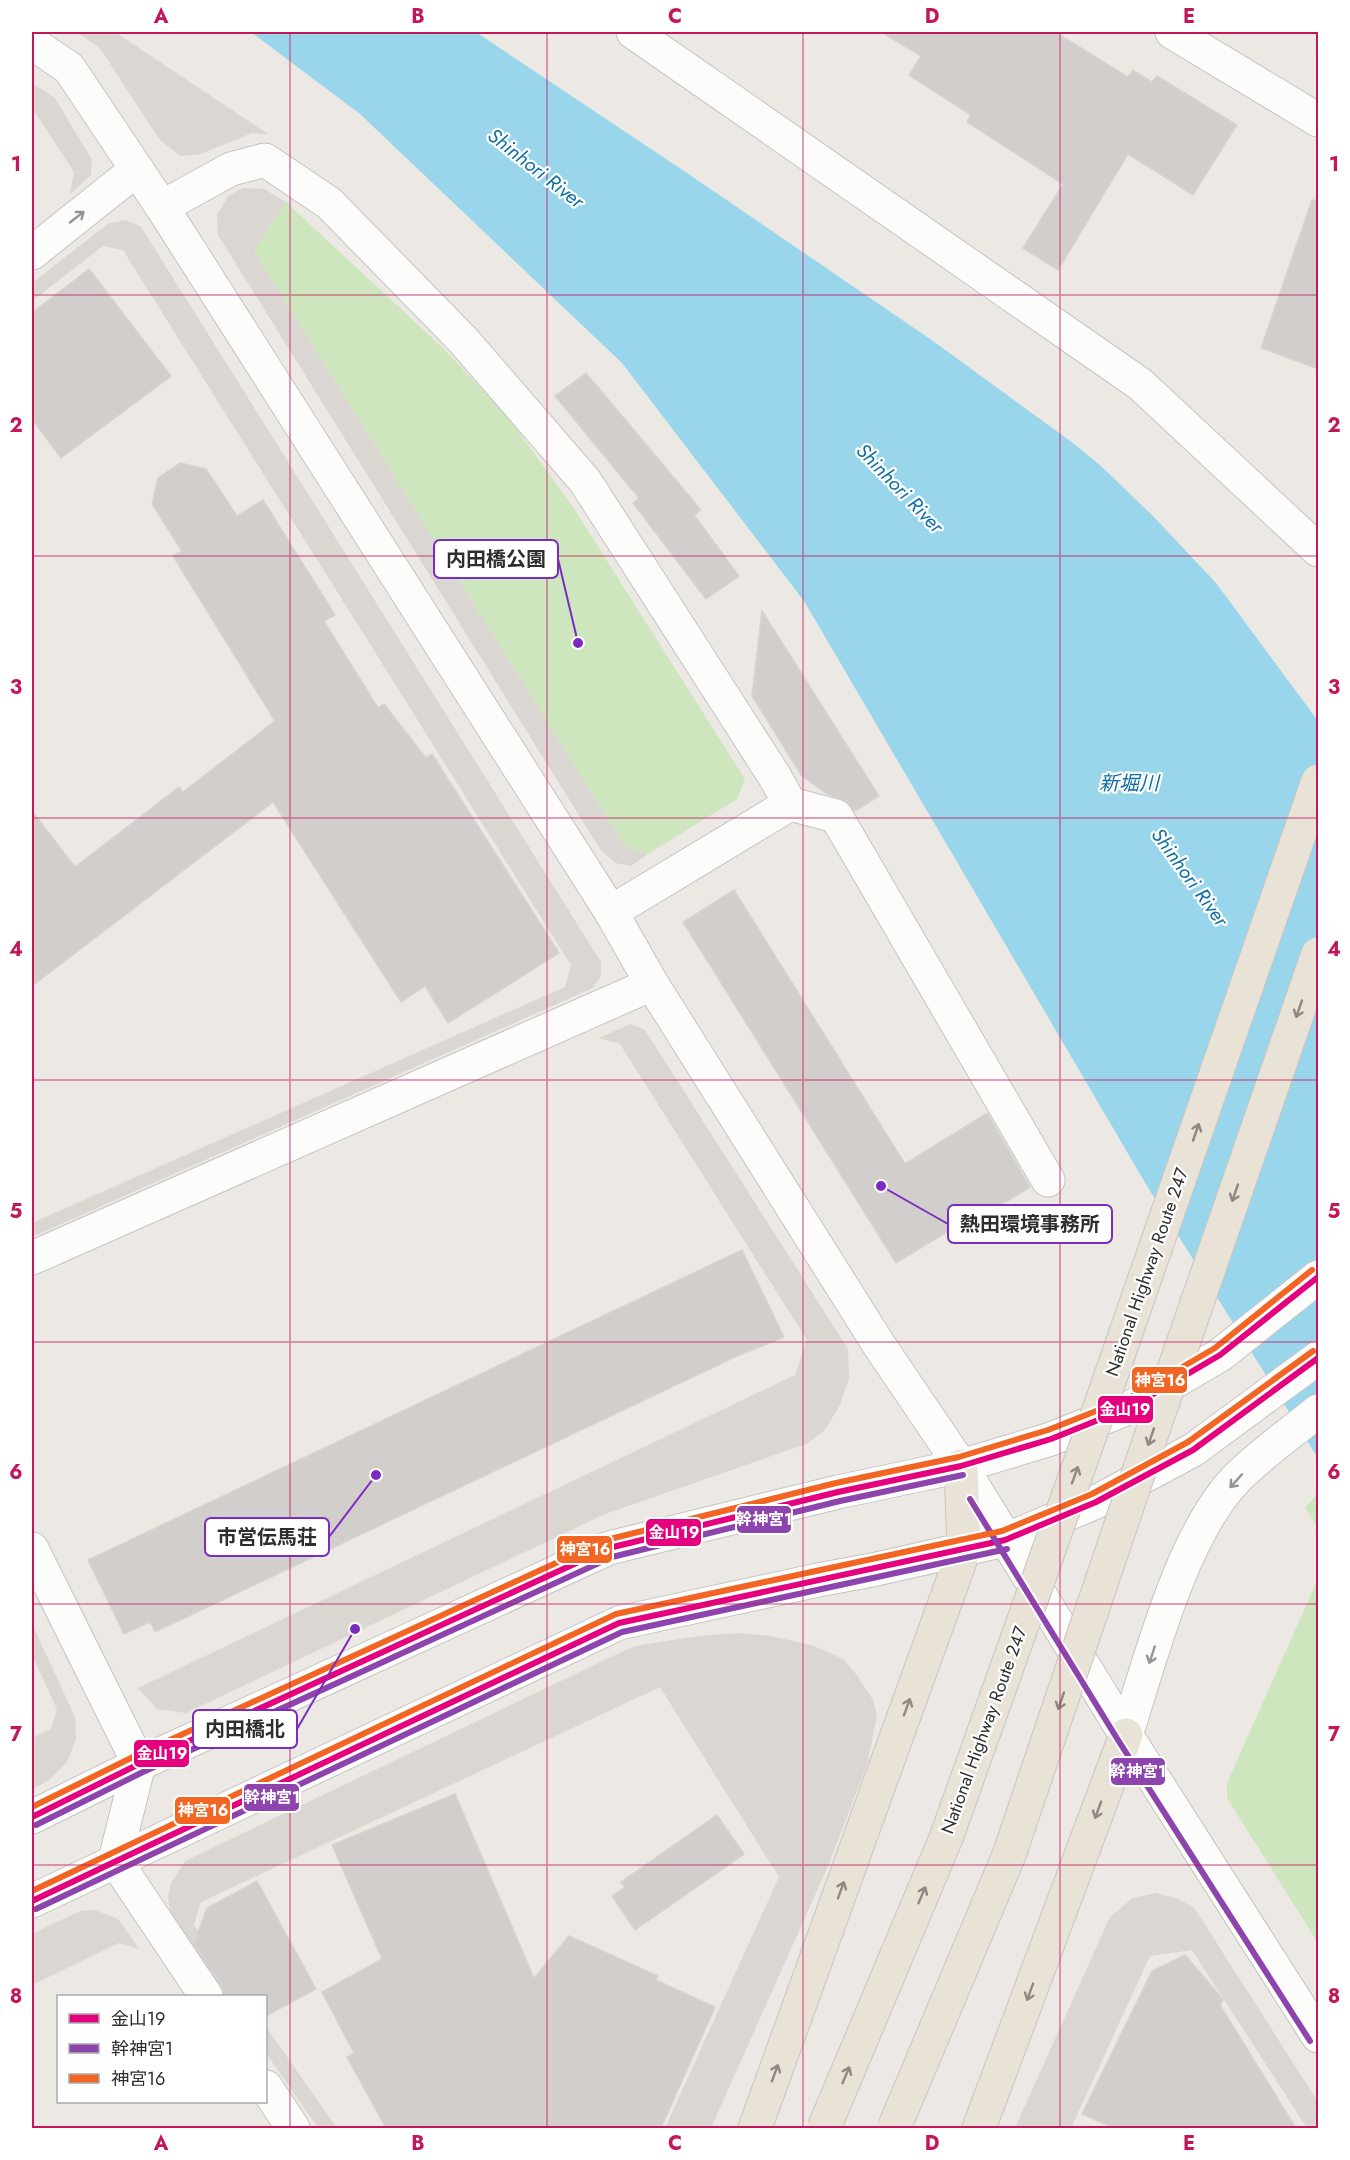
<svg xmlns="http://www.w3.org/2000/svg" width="1350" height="2160" viewBox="0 0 1350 2160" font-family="Jost,'Noto Sans JP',sans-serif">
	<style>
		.green { fill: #cee6be }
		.plaza { fill: #dad6d2 }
		.water { fill: #99d6ec }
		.building { fill: #d1cecb; stroke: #d7d4d0; stroke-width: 1.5 }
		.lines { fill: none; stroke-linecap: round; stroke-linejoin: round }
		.minor-casing { stroke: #c5c4c5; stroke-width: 35 }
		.tertiary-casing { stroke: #c5c4c5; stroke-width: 35 }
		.secondary-casing { stroke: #c5c4c5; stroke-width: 35 }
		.trunk-casing { stroke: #c6c5c4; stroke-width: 35 }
		.minor { stroke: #fcfcfb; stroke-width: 33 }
		.tertiary { stroke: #fcfcfb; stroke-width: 33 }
		.secondary { stroke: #fcfcfb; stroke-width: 33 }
		.trunk { stroke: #e9e2d6; stroke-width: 33 }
		.trunk-bridge-casing { stroke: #c6c5c4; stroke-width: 35; stroke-linecap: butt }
		.trunk-bridge { stroke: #e9e2d6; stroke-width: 33 }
		.bus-1-casing { stroke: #fff; stroke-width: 10 }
		.bus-2-casing { stroke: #fff; stroke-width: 10 }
		.bus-3-casing { stroke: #fff; stroke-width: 10 }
		.bus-1 { stroke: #e5007d; stroke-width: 6 }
		.bus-2 { stroke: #8e44ad; stroke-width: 6 }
		.bus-3 { stroke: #f26522; stroke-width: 6 }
		.oneway { stroke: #959594 }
		.oneway2 { stroke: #8c8882 }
		.grid { fill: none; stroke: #c2185b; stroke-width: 1.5; stroke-opacity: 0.55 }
		.labels { text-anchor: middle; stroke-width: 4.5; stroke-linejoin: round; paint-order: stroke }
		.street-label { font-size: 18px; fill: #2e2e2e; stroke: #fff }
		.water-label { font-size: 20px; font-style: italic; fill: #0d6fa3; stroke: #fff }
		.leader { fill: none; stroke: #7b2cbf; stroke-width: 2 }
		.callout-dot { fill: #7b2cbf; stroke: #fff; stroke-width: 2 }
		.callout { fill: #fff; stroke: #7b2cbf; stroke-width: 2 }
		.callout-label { font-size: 20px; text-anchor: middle; font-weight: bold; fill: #2e2e2e }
		.line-badge { stroke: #fff; stroke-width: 2 }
		.badge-label { font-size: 16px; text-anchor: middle; font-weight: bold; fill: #fff }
		.neatline { fill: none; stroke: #c2185b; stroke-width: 2 }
		.grid-label { font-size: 20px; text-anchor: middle; font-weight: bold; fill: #c2185b }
	</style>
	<rect width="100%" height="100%" fill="#ece8e4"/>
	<!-- green -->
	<g class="green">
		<path d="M286,202l157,146 65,69 65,90 172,272 -8,20 -89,55 -24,-9 -370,-594z"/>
		<path d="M1318,1494v34l-13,-21z"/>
		<path d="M1318,1579v364l-91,-145v-15z"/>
	</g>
	<!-- plaza -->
	<g class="plaza">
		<path d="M76,32h39l153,102 -16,-1 -51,21 -21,2 -21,-17 -59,-91z"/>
		<path d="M32,83l23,15 37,62 -1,15 -21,19 4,-22 -38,-58 -4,-3z"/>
		<path d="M243,188l21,1 22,13 -32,49 370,594 24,9 -17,12 -16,-3 -15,-14 -382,-614 -1,-20 11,-19z"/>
		<path d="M126,220l15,7 460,735v14l-8,12 -561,249v-14l533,-236 6,-22 -448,-715 -20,-4 -71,55v-18l77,-60z"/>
		<path d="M631,1024l14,6 203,319 1,29 -9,27 -16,26 -18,13 -201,70 -419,199 -29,-4 -19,-21 657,-313 12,-35 -187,-296 -22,-6z"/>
		<path d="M32,1624l43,93 1,22 -9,23 -18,18 -17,9v-51l19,-9 6,-20 -25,-54z"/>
		<path d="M740,1633l30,3 24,5 20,5 29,13 13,15 17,26 4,15 -10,50 -39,101 -117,262h-46l114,-251 -119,-190 -459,215 -7,23 50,71h-18l-47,-66 -9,-18 -2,-15 3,-14 14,-22 449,-215 65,-10z"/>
		<path d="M1156,1893l23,6 16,10 123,193v26h-11l-115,-178 -42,6 -79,172h-56l95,-211 23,-19z"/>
		<path d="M95,1910l23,9 21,30 -20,-6 -87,42v-51l48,-23z"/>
		<path d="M266,2027l71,101h-19l-52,-75z"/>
	</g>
	<!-- water -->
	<path class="water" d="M251,32h225l211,141 246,168 140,102 29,24 51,49 63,67 102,138v737l-171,-272 -343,-585 -182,-238 -262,-249z"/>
	<!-- building -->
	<g class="building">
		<path d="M881,32h174l73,45 5,-7 19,12 5,-6 80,49 -44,70 -65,-41 -70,116 -35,-22 40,-64 -96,-62 4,-7 -62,-40 12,-19z"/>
		<path d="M1312,200l6,1v168l-57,-21z"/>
		<path d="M89,269l82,107 -110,82 -29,-39v-106z"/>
		<path d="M586,373l115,137 -7,5 45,61 -33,23 -73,-96 6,-5 -84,-102z"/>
		<path d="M180,463l26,6 31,47 26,-16 72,115 -11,6 54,87 6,-4 42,54 6,-4 127,199 -111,70 -23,-37 -24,16 -128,-200 -241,184v-175l43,56 104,-80 4,5 92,-71 -102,-165 9,-5 -30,-47 6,-26z"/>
		<path d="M762,611l117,185 -24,15 -8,-10 -20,-7 -26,-19 -49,-79z"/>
		<path d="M734,890l171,274 82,-51 43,74 -78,48 -2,-5 -54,33 -213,-341z"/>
		<path d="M742,1250l42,87 -49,20 -580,275 -5,-10 -26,12 -36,-74z"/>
		<path d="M455,1794l79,184 35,-42 89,40 -2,4 59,27 -54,121h-275l-39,-71 7,-4 -32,-61 60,-33 -50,-114z"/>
		<path d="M717,1815l27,39 -109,76 -23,-34 13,-9 -4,-5z"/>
		<path d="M257,1881l59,108 -50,27v-20h-42l-2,-10 -28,-42 13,-36z"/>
		<path d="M1185,1955l38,44 -3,6 76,123h-183l-31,-14 70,-143z"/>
	</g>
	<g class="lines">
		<defs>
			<g id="minor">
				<path d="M633,32l507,352 178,166"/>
				<path d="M1172,32l146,88"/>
				<path d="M162,207l69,-38 34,-9 64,43 134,137 122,141 190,296 15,27 46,12 212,364"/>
				<path d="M32,253l104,-83"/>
				<path d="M611,912l179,-108"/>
				<path d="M32,1258l620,-274"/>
				<path d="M32,1549l107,215 -24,96 91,136"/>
				<path d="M266,2087l27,41"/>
			</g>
			<path id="tertiary" d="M32,43l37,25 93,139 449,705 41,72 227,361 82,121 165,269 192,301"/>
			<g id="secondary">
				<path d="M1126,1735c25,-77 55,-199 111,-257 25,-25 54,-45 81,-67"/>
				<path d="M32,1817l107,-53 470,-216 229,-56 123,-26 90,-27 82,-33 87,-51 98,-78"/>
				<path d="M32,1901l587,-278 199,-43 54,-10 133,-30 91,-38 97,-52 125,-92"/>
			</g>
			<g id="trunk">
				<path d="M755,2128l209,-578 -3,-84"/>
				<path d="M979,2128l147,-393"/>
			</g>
		</defs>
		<!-- minor casing -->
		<use href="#minor" class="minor-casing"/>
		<!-- tertiary casing -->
		<use href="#tertiary" class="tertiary-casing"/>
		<!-- secondary casing -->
		<use href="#secondary" class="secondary-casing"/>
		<!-- trunk casing -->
		<use href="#trunk" class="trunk-casing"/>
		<!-- minor -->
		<use href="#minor" class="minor"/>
		<!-- tertiary -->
		<use href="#tertiary" class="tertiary"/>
		<!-- secondary -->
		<use href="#secondary" class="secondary"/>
		<!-- trunk -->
		<use href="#trunk" class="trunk"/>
		<defs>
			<g id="trunk-bridge">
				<path d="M824,2128l122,-290 153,-428 219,-629"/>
				<path d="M894,2128l115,-273 144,-425 165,-476"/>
			</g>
		</defs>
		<!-- trunk-bridge casing -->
		<use href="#trunk-bridge" class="trunk-bridge-casing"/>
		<!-- trunk-bridge -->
		<use href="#trunk-bridge" class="trunk-bridge"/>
		<defs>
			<g id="bus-1">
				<path d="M32,1817l107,-53 470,-216 229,-56 123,-26 90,-27 82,-33 87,-51 98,-78"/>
				<path d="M32,1901l587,-278 386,-83 91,-38 97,-52 125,-92"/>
			</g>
			<g id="bus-2">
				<path d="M970,1499l148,241 192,301"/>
				<path d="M36,1825l107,-53 469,-215 228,-56 123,-26"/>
				<path d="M36,1909l586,-277 385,-83"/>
			</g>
			<g id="bus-3">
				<path d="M32,1807l103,-51 471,-216 230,-57 123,-26 89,-27 81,-32 86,-50 97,-78"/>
				<path d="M32,1891l584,-277 386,-83 90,-37 96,-52 125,-91"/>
			</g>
		</defs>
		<!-- bus-1 casing -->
		<use href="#bus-1" class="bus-1-casing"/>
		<!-- bus-2 casing -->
		<use href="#bus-2" class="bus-2-casing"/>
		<!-- bus-3 casing -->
		<use href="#bus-3" class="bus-3-casing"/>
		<!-- bus-1 -->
		<use href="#bus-1" class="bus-1"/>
		<!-- bus-2 -->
		<use href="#bus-2" class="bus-2"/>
		<!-- bus-3 -->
		<use href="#bus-3" class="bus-3"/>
	</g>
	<!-- one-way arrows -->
	<defs><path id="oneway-shaft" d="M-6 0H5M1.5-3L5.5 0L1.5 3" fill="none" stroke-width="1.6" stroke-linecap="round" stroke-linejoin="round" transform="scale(1.5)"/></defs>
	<g class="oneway">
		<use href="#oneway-shaft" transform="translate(77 217) rotate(-38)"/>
		<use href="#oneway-shaft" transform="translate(1236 1481) rotate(132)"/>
		<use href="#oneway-shaft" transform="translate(1152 1655) rotate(108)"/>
	</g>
	<g class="oneway2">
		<use href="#oneway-shaft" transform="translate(1299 1009) rotate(109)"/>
		<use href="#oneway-shaft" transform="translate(1196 1132) rotate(-71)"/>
		<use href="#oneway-shaft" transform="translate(1235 1193) rotate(109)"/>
		<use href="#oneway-shaft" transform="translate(1151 1437) rotate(109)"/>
		<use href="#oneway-shaft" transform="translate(1075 1475) rotate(-70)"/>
		<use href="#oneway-shaft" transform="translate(1061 1701) rotate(109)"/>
		<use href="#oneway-shaft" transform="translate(907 1707) rotate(-70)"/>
		<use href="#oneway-shaft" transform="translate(1098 1810) rotate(110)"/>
		<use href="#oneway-shaft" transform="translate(841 1890) rotate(-70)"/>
		<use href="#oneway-shaft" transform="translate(922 1895) rotate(-67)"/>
		<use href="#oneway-shaft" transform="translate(1030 1992) rotate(110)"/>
		<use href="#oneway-shaft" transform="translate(775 2073) rotate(-70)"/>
		<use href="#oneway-shaft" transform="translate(846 2075) rotate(-67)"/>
	</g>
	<!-- grid -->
	<path class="grid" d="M290,32v2096M547,32v2096M803,32v2096M1060,32v2096M32,295h1286M32,556h1286M32,818h1286M32,1080h1286M32,1342h1286M32,1604h1286M32,1865h1286"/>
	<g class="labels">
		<!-- street labels -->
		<g class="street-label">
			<text transform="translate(1147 1272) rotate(-71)" y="6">National Highway Route 247</text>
			<text transform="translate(984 1730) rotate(-70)" y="6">National Highway Route 247</text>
		</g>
		<!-- water labels -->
		<g class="water-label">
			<text transform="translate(536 168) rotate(38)" y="7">Shinhori River</text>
			<text transform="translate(900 488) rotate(46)" y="7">Shinhori River</text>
			<text x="1129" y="790">新堀川</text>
			<text transform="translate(1190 877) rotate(54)" y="7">Shinhori River</text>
		</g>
	</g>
	<!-- callouts -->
	<path class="leader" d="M578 643L558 559M881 1186L948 1224M376 1475L329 1537M355 1629L297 1729"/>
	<g class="callout-dot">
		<circle cx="578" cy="643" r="6"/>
		<circle cx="881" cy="1186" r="6"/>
		<circle cx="376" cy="1475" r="6"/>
		<circle cx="355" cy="1629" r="6"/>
	</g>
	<g class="callout">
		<rect x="434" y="540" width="124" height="38" rx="6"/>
		<rect x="948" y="1205" width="164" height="38" rx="6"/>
		<rect x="205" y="1518" width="124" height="38" rx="6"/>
		<rect x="193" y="1710" width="104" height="38" rx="6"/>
	</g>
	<g class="callout-label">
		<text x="496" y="566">内田橋公園</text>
		<text x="1030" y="1231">熱田環境事務所</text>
		<text x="267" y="1544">市営伝馬荘</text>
		<text x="245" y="1736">内田橋北</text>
	</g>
	<g class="line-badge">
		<rect x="1131" y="1366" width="57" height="28" rx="6" fill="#f26522"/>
		<rect x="1097" y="1395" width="57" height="29" rx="6" fill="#e5007d"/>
		<rect x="736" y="1505" width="56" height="29" rx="6" fill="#8e44ad"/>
		<rect x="645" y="1518" width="57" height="29" rx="6" fill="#e5007d"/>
		<rect x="556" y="1535" width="57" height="29" rx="6" fill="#f26522"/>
		<rect x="133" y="1739" width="57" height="29" rx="6" fill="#e5007d"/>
		<rect x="1110" y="1757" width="56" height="29" rx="6" fill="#8e44ad"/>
		<rect x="243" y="1783" width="57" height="29" rx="6" fill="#8e44ad"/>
		<rect x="174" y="1796" width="57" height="29" rx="6" fill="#f26522"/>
	</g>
	<g class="badge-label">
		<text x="1160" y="1386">神宮16</text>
		<text x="1125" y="1415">金山19</text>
		<text x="764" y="1525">幹神宮1</text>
		<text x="674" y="1538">金山19</text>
		<text x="585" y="1555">神宮16</text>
		<text x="162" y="1759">金山19</text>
		<text x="1138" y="1777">幹神宮1</text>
		<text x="272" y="1803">幹神宮1</text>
		<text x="203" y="1816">神宮16</text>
	</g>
	<!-- border -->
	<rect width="1350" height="2160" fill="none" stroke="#ffffff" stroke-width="66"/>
	<!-- legend -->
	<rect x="57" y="1995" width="210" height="108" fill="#ffffff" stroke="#ababab" stroke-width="1.5"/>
	<rect x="69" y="2014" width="30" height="9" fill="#e5007d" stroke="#ababab" stroke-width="1.5"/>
	<text x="111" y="2025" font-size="18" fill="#2e2e2e">金山19</text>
	<rect x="69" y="2044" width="30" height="9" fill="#8e44ad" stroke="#ababab" stroke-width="1.5"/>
	<text x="111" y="2055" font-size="18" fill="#2e2e2e">幹神宮1</text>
	<rect x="69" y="2074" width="30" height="9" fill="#f26522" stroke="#ababab" stroke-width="1.5"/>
	<text x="111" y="2085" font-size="18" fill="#2e2e2e">神宮16</text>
	<rect x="33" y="33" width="1284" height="2094" class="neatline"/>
	<g class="grid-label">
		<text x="161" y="23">A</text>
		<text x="418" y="23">B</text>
		<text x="675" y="23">C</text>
		<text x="932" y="23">D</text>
		<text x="1189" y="23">E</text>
		<text x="16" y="171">1</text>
		<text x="1334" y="171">1</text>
		<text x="16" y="432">2</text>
		<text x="1334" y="432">2</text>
		<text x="16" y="694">3</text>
		<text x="1334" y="694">3</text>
		<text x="16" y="956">4</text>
		<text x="1334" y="956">4</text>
		<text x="16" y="1218">5</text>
		<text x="1334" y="1218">5</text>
		<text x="16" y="1479">6</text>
		<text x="1334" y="1479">6</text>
		<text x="16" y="1741">7</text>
		<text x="1334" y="1741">7</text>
		<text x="16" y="2003">8</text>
		<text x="1334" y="2003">8</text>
		<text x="161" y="2150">A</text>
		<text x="418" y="2150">B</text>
		<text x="675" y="2150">C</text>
		<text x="932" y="2150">D</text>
		<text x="1189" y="2150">E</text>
	</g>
</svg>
